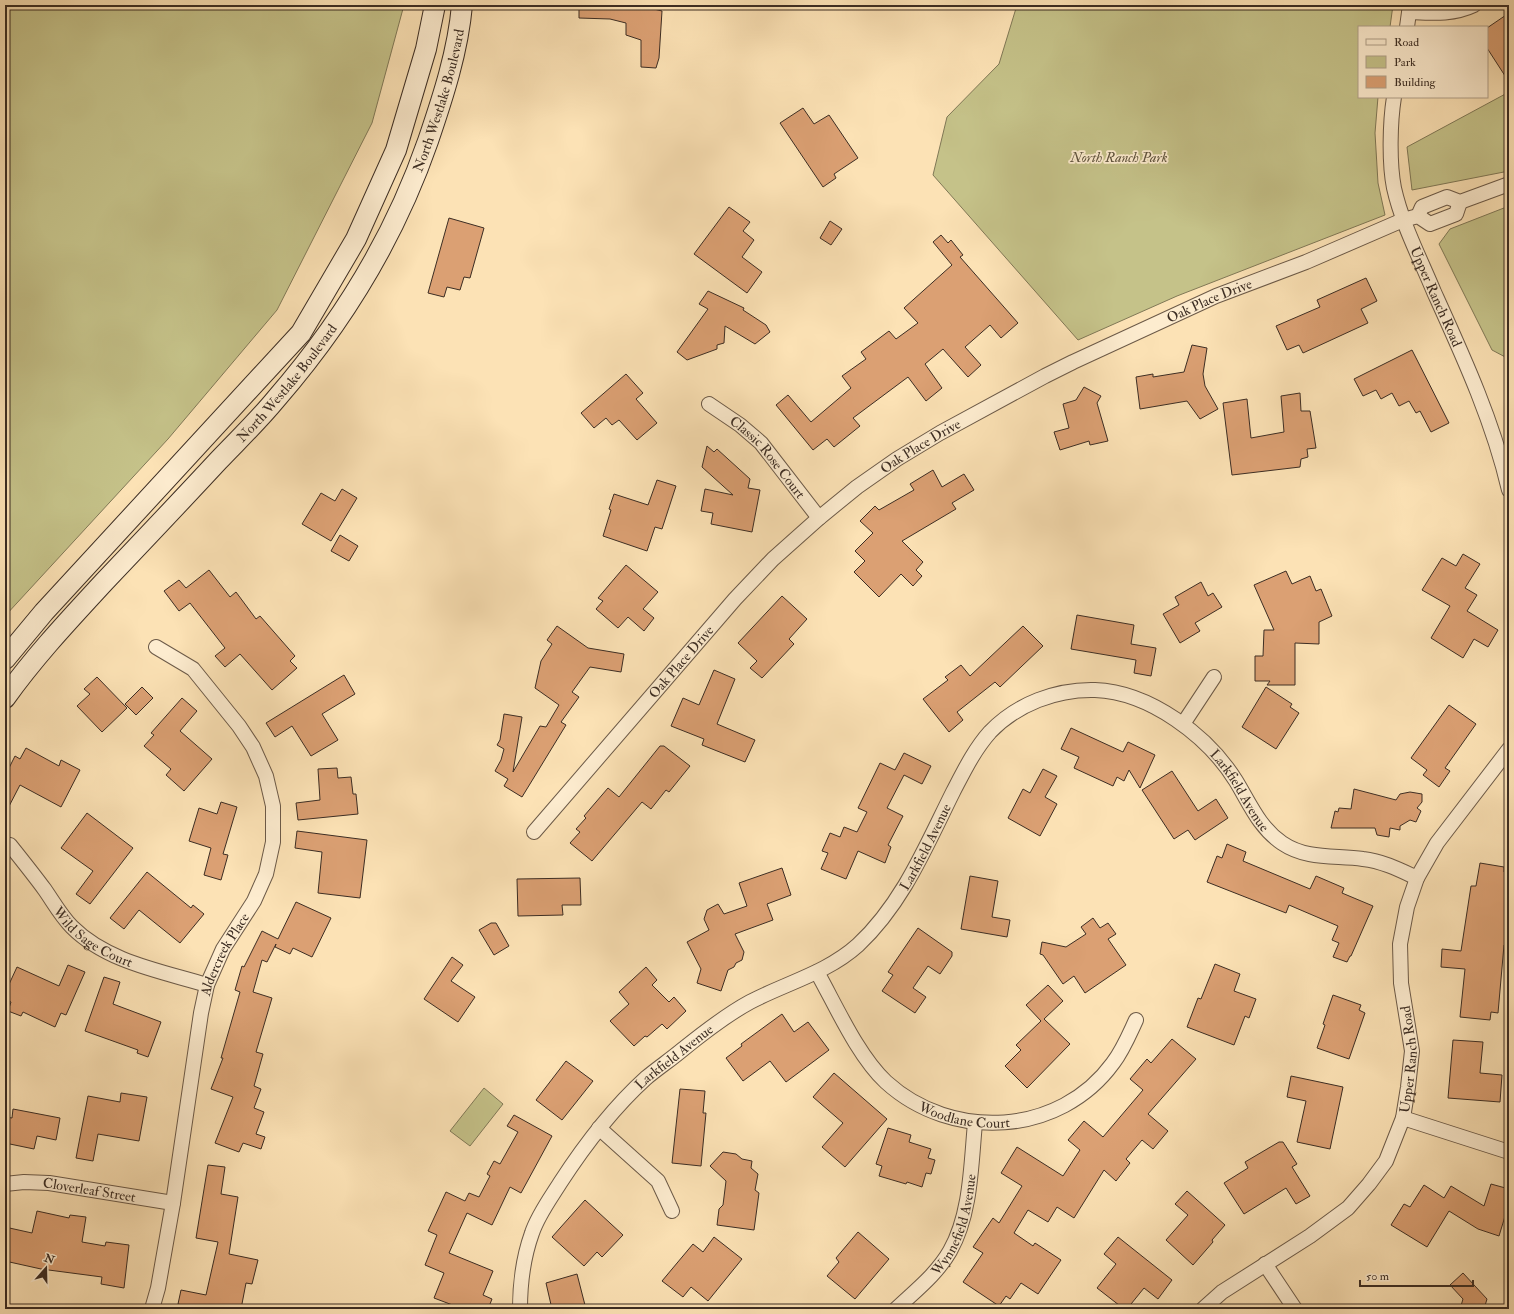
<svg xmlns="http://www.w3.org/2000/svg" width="1514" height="1314" viewBox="0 0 1514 1314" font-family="'IM FELL Double Pica',serif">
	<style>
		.green { fill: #c5c289; stroke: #807856 }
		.building { fill: #dba073; stroke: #3c2d23 }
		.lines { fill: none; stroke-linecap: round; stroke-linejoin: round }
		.minor-casing { stroke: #6c5a48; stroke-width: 16 }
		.secondary-casing { stroke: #3c2d23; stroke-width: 22 }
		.minor { stroke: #fdeccf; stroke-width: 14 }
		.secondary { stroke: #fdeccf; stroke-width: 20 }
		.labels { text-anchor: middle; stroke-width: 3.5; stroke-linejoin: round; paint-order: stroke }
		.street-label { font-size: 14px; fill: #3c2d23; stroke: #fdeccf }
		.park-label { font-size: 14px; font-style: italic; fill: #5e523c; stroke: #fdeccf }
	</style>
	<rect width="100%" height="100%" fill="#fce2b5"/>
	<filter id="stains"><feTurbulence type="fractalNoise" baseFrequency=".005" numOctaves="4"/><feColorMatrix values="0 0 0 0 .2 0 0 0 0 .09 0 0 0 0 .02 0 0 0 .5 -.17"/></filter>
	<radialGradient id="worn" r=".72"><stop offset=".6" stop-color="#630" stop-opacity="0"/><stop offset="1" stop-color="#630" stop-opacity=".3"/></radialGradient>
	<!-- green -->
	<g class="green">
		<path d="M5,5h399l-32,118 -95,187 -109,129 -163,177z"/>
		<path d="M1017,5h376l-3,22h-31v70h19l-3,36 3,50 7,32 -208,81 -99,44 -145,-165 14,-58 52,-53z"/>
		<path d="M1509,92v79l-97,19 -5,-43z"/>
		<path d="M1509,206v153l-17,-9 -53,-106 11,-15z"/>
		<path d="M484,1088l19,16 -33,42 -20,-15z"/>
	</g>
	<!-- building -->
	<g class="building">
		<path d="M579,5h53l10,3 12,1 8,2 -3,47 -3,10 -15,-1v-27l-15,-5v-12l-16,-4 -31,-1z"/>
		<path d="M1509,13v69l-22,-34v-20z"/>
		<path d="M803,108l11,16 15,-9 29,43 -24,16 2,4 -13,9 -43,-64z"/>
		<path d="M729,207l21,15 -7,9 11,9 -12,17 20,15 -15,21 -53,-39z"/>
		<path d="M449,218l35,10 -14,50 -6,-1 -4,13 -13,-3 -3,10 -16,-4z"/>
		<path d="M830,221l12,8 -11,16 -11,-7z"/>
		<path d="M941,235l7,8 3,-3 12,15 -3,2 58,66 -17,15 -11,-13 -25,22 16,18 -13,12 -25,-28 -18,15 17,24 -16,13 -18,-24 -55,41 7,8 -26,21 -7,-8 -14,11 -37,-45 12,-10 23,27 40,-34 -9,-12 24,-17 -5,-7 28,-21 7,8 22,-16 -14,-15 48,-43 -19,-23z"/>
		<path d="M1366,278l11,23 -16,8 7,14 -65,30 -4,-8 -12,5 -11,-24 44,-19 -3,-7z"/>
		<path d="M708,291l36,17 -1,2 23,15 4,7 -15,12 -30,-18 -1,17 -7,2v4l-30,11 -10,-8 31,-43 -9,-5z"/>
		<path d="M1192,345l15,3 -4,26 2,12 13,23 -18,10 -13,-18 -47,8 -4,-32 17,-3v3l31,-5z"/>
		<path d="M1412,350l37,73 -18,9 -11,-21 -4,2 -7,-12 -10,5 -7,-13 -11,6 -5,-9 -13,6 -9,-17z"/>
		<path d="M626,374l17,19 -7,6 21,24 -20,17 -18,-20 -7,5 -6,-7 -12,10 -13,-15z"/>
		<path d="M1084,387l17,9 -4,7 11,38 -18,4 -1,-4 -29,9 -6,-18 15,-4 -6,-24 13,-4z"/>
		<path d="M1300,393l1,18h9l6,37 -9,1 1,8 -7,2 -1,8 -68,8 -9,-72 24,-4 4,39 33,-6 -3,-36z"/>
		<path d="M707,446l7,6 3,-3 33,30 -2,9 12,2 -8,42 -41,-8 2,-11 -12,-2 4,-22 28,6 -31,-28z"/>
		<path d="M933,470l9,17 22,-13 10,16 -22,13 4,6 -54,32 21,21 -7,8 6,6 -9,10 -12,-12 -22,23 -25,-25 11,-11 -10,-10 18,-18 -13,-12 15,-15 4,4 35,-20 -4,-6z"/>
		<path d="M657,480l19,6 -14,43 -7,-2 -8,24 -44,-15 8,-26 -2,-1 5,-15 34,11z"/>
		<path d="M342,489l15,9 -26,43 -29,-17 19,-31 14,8z"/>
		<path d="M340,535l18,11 -9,15 -18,-10z"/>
		<path d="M1463,554l17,10 -15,24 12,7 -10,16 31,19 -10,17 -14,-8 -11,19 -32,-20 19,-32 -28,-16 20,-32 14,8z"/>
		<path d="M626,565l32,27 -15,17 11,9 -10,13 -16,-14 -10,11 -22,-19 7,-8 -5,-3z"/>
		<path d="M209,570l21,27 6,-5 20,27 4,-3 35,40 -5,5 7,7 -25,22 -32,-36 -15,13 -10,-11 10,-8 -35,-45 -11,8 -15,-20 15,-11 7,8z"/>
		<path d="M1286,571l6,13 18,-8 6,15 5,-2 11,27 -13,6v22l-24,-1v42h-28l3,-4h-15v-25h8l1,-26h10l-20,-45z"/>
		<path d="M1201,582l7,14 5,-3 9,14 -27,16 5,8 -20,12 -17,-29 16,-9 -4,-8z"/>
		<path d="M782,596l25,23 -18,20 5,5 -32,34 -12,-10 7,-7 -19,-18z"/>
		<path d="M1077,615l57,10 -3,19 25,4 -5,28 -17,-3 2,-13 -65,-11z"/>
		<path d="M557,626l31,22 36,6 -3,18 -31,-5 -18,25 7,5 -18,25 5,3 -44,72 -18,-11 4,-7 -13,-8 6,-11 3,-11 -7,-4 3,-5 4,-26 18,3 -9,55 27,-46 6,1 13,-22 -24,-17 6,-27 11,-17 -5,-4z"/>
		<path d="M1023,626l20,20 -43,41 -5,-5 -38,30 6,8 -14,12 -26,-33 25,-19 -3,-3 16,-12 9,11z"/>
		<path d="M714,670l21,9 -18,45 38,16 -10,22 -43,-17 2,-6 -33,-13 12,-28 16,7z"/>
		<path d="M344,675l11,19 -33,20 16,26 -27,16 -19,-30 -17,11 -9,-14z"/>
		<path d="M97,677l30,31 -25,24 -25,-26 13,-12 -6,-5z"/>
		<path d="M142,687l11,11 -17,17 -11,-11z"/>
		<path d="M1266,687l26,17 -2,3 9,6 -23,36 -34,-22z"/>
		<path d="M182,698l15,13 -17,20 32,28 -28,32 -18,-16 5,-6 -27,-23 10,-11 -3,-2z"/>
		<path d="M1449,705l27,19 -31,44 5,3 -11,16 -16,-12 4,-5 -16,-12z"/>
		<path d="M1071,728l52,24 5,-10 27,13 -15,33 -11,-18 -5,11 -7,-4 -4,9 -39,-18 5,-11 -18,-8z"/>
		<path d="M660,746h4l26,20 -21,26 -3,-2 -15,19 -9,-7 -50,59 -22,-18 10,-11 -4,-3 10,-11 -2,-2 24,-28 11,9z"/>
		<path d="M26,748l33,18 2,-6 19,10 -19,37 -41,-22 -15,29v-38l10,-20 5,3z"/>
		<path d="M904,753l27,13 -9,18 -18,-9 -17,33 16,8 -15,29 3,2 -6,16 -27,-12 -12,28 -25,-10 7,-16 -6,-2 8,-18 10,4 4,-10 13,5 10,-20 -9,-4 22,-45 15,7z"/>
		<path d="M337,768l1,10 13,-1 2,17h3l2,20 -60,6 -2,-17 24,-3 -2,-31z"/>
		<path d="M1043,769l14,7 -12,21 12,7 -17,32 -32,-18 15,-29 7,4z"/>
		<path d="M1172,771l26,40 18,-12 12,19 -33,22 -7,-10 -14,9 -32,-49z"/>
		<path d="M1354,789l42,11 4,-6 10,-2 12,2v8l-5,6 4,3 -5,11 -6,-2 -10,6v4l-10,-2 -1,9 -12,-2 -2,-7h-44l4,-17 3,1 1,-4 12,1z"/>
		<path d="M221,802l16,5 -14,47 5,1 -7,25 -17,-5 7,-27 -22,-7 10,-33 18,6z"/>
		<path d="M87,813l46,35 -43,56 -14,-10 17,-23 -32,-23z"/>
		<path d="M297,831l70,9 -7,58 -42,-5 4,-41 -27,-4z"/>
		<path d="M1227,844l19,8 -3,9 67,28 6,-13 28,12 -2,5 31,13 -22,50h-1l-3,6 -14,-5 6,-14 -7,-3 6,-14 -49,-21 -3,8 -79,-31 10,-26 5,2z"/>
		<path d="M1480,863l24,4v5l5,1v73l-5,-1 -6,68 -7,-1 -1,8 -30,-3 5,-48 -24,-2 1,-18 19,2 10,-65h5z"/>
		<path d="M782,868l9,27 -24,9 6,16 -38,14 9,18 -2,8 -6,3 -2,4 -6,3 -7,21 -24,-8 4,-14 -14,-27 22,-12 -5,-11 3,-9 11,-6 6,10 23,-8 -8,-23z"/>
		<path d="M147,872l44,36 2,-3 11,9 -24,29 -41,-33 -15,19 -14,-11z"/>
		<path d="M970,876l28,5 -6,36 18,3 -3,17 -46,-8z"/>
		<path d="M580,878l1,27h-19l1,10 -45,1 -1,-37z"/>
		<path d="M296,902l35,16 -19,39 -19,-9 -3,6 -15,-7 1,-3 -9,18 -5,-2 -9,32 19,6 -16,54 7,2 -9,32 7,3 -7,19 10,4 -8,22 9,3 -4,12 -18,-6 -4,9 -24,-9 18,-46 -22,-8 12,-31h-2l19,-66 -5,-2 7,-24 2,1 18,-36 16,8z"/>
		<path d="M1093,918l7,10 8,-5 8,11 -8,5 18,26 -41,28 -11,-17 -11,8 -20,-29 -3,-1 2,-12 24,5 20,-13 -5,-7z"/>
		<path d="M491,923h5l13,23 -15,9 -15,-25z"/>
		<path d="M918,928l34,24v4l-12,18 -12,-8 -15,22 13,9 -11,16 -33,-22 11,-16 -5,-3z"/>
		<path d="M452,957l11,8 -12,16 24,16 -17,25 -34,-23z"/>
		<path d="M1215,964l25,10 -6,17 22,8 -7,19 -4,-2 -11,29 -47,-18 11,-29 3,1z"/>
		<path d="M68,965l17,7 -19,43 -5,-2 -6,14 -32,-15 -2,4 -13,-5 3,-9 -6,-3v-6l12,-26 42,19z"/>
		<path d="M646,967l11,13 -5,5 17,17 5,-5 12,14 -19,18 -5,-5 -15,13 -2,-1 -11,10 -24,-25 19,-17 -10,-12z"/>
		<path d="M104,977l16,5 -7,22 48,18 -13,35 -11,-4 1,-3 -53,-19z"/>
		<path d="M1048,985l15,16 -19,18 26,25 -43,44 -22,-22 16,-16 -5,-5 25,-24 -15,-16z"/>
		<path d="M1333,995l28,10 -2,5 6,3 -16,46 -32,-11 8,-23 -2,-1z"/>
		<path d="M782,1014l12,18 14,-10 21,28 -43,32 -16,-21 -27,20 -17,-23 16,-12 -1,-2z"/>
		<path d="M1172,1039l24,20 -48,55 20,17 -15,18 -11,-9 -16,19 4,4 -14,18 -12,-11 -30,48 -17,-11 -9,15 -20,-12 -14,23 19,13 2,-3 26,17 -23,34 -17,-11 -11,16 -4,-3 -7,10 -36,-24 20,-29 -10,-6 20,-29 6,5 23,-37 -21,-13 16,-26 46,29 17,-26 -12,-10 16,-19 19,16 40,-47 -13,-11 17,-20 4,4z"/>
		<path d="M1453,1040l30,2 -3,31 22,2 -2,27 -52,-4z"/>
		<path d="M566,1061l27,20 -31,39 -26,-20z"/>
		<path d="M834,1073l53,46 -42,48 -23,-20 21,-24 -30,-26z"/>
		<path d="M1291,1076l52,11 -13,62 -33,-7 9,-41 -19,-4z"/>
		<path d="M680,1089l25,2 -2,22h3l-5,53 -29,-3z"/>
		<path d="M121,1093l26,4 -8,44 -41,-7 -5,27 -17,-3 12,-62 32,6z"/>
		<path d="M13,1109l47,9 -4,22 -19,-4 -3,13 -29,-6v-26l7,1z"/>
		<path d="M514,1115l38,21 -31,57 -11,-6 -18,38 -25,-12 -18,40 44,18 -10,24 9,4 -4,10h-25l-29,-11 10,-25 -19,-8 12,-30 -9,-4 18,-39 19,9 4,-8 10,4 11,-21 -3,-2 7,-13 6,3 18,-32 -11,-6z"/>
		<path d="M888,1128l23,7 -2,7 22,7 -3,9 7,2 -4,14 -5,-1 -4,14 -15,-5 -1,2 -27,-8 3,-10 -6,-2z"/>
		<path d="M1279,1142h4l14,22 -5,3 18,29 -14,8 -10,-16 -42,26 -20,-31 24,-15 -3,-6z"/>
		<path d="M723,1152l13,2 6,5 10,2 -1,7 7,6 -3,16 4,3 -5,37 -37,-5 2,-16 4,-4 3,-24 -16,-15z"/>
		<path d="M208,1165l17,2 -4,27 17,3 -9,57 29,6 -6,24 -6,-1 -5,26h-42l-21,-5 3,-14 25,5 12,-53 -22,-4z"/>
		<path d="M1491,1184l18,5v26l-3,-2 -7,23 -21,-7 -29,-18 -22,36 -36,-22 13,-21 6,3 14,-22 20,13 7,-12 33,20z"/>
		<path d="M1187,1191l38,34 -13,15 1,2 -20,23 -27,-25 22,-25 -13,-11z"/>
		<path d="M585,1200l38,35 -21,22 -5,-5 -13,14 -32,-29z"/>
		<path d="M37,1211l32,7 1,-3 16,2 -4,25 23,4 1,-4 23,3 -5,43 -23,-4 1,-7 -61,-8 -36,-8v-34l27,6z"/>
		<path d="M858,1232l31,27 -34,40 -28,-23 12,-14 -3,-4z"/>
		<path d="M714,1237l28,22 -34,42 -17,-14 -8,10 -21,-16 31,-37 10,8z"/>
		<path d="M1118,1237l54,43 -14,19 -14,-11 -17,21h-3l-27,-21 19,-24 -12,-10z"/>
		<path d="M1463,1273l24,26 -3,10h-24l3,-10 -13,-14z"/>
		<path d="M577,1274l9,35h-34l-6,-26z"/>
	</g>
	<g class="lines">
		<defs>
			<g id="minor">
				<path d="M1410,12c22,1 43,3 64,-7"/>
				<path d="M1407,27l3,-22"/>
				<path id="s1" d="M1394,97c-4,25 -5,66 0,91 8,36 26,70 40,104 29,64 59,129 75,198"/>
				<path d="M1418,216l4,-9 25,-10 13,5 49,-18"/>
				<path id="s2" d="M709,404l31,21 21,18 58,75"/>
				<path d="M1183,724l31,-47"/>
				<path id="s3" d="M534,832l201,-233 38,-40 46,-41 38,-31 40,-28 43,-26 105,-57 28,-14 143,-66 90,-34 97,-42 15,-4 12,8 26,-10 4,-12"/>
				<path id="s4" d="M10,845c12,15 24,30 35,45 9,13 16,26 27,37 35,35 89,44 135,58"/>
				<path id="s5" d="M817,972c19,34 41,84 69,110 66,60 174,54 227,-19 10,-13 16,-28 23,-43"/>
				<path d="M1403,1118l106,34"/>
				<path d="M599,1128l59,53 14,30"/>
				<path id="s6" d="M5,1184l19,-2 25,1 124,20"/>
				<path d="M1265,1264l30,45"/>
				<path id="s7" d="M152,1309l6,-21 15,-85 28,-190 6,-28 16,-36 31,-48 12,-27 7,-32v-36l-7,-30 -13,-29 -14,-21 -46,-57 -37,-22"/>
				<path id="s8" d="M520,1309c0,-26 3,-51 12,-76 6,-18 18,-34 28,-50 24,-37 54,-76 86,-105 12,-10 24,-18 36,-28 21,-17 44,-35 68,-48 36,-19 77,-29 108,-57 45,-42 68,-99 95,-153 11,-21 21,-42 37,-60 27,-28 66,-43 105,-42 55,2 113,46 141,91 14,23 23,46 46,62 25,17 53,12 81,16 19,2 37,11 54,19"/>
				<path id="s9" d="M896,1309c19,-18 41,-35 54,-58 21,-37 21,-86 25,-128"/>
				<path id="s10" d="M1203,1309l19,-17 88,-56 38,-28 21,-24 17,-23 17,-43 5,-31 4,-36 -11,-68 -1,-39 7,-37 10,-29 20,-35 72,-94"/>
			</g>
			<g id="secondary">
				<path d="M5,659l39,-47 257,-279 55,-94 40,-89 30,-101 9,-44"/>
				<path id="s11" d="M5,698c30,-42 64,-78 99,-116 38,-40 76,-80 114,-121 19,-20 40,-40 58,-62 66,-76 119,-163 152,-258 15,-44 30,-90 34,-136"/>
			</g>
		</defs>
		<!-- minor casing -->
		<use href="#minor" class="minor-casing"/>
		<!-- secondary casing -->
		<use href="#secondary" class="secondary-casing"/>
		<!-- minor -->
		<use href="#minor" class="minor"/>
		<!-- secondary -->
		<use href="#secondary" class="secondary"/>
	</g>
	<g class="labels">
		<!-- street labels -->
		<g class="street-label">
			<text dy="5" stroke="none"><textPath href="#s11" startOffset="747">North Westlake Boulevard</textPath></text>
			<text dy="5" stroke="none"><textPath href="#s1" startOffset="208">Upper Ranch Road</textPath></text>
			<text dy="5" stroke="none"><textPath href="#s3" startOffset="873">Oak Place Drive</textPath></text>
			<text dy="5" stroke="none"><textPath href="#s11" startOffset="423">North Westlake Boulevard</textPath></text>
			<text dy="5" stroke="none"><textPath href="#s3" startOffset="549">Oak Place Drive</textPath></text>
			<text dy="5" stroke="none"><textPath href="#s2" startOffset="80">Classic Rose Court</textPath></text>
			<text dy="5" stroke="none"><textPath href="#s3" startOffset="225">Oak Place Drive</textPath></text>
			<text dy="5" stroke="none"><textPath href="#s8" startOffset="1074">Larkfield Avenue</textPath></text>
			<text dy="5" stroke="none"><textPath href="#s8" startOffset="642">Larkfield Avenue</textPath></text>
			<text dy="5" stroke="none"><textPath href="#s4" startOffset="126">Wild Sage Court</textPath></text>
			<text dy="5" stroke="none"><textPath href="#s7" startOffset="364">Aldercreek Place</textPath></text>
			<text dy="5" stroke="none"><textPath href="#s8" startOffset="306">Larkfield Avenue</textPath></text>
			<text dy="5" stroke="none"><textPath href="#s10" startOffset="343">Upper Ranch Road</textPath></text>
			<text dy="5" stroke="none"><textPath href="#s5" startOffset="218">Woodlane Court</textPath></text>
			<text dy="5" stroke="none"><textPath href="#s6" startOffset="85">Cloverleaf Street</textPath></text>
			<text dy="5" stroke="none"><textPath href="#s9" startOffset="106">Wynnefield Avenue</textPath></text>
		</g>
		<!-- park labels -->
		<g class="park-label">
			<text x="1119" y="162">North Ranch Park</text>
		</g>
	</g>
	<!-- margin -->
	<rect width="1514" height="1314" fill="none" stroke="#fce2b5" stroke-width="20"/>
	<rect x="6" y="6" width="1502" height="1302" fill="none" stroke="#3c2d23" stroke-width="2"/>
	<rect x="10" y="10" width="1494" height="1294" fill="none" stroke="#3c2d23"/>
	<!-- legend -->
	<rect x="1358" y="26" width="130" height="72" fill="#fdeccf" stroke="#b0a08a"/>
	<rect x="1366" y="39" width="20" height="6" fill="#fdeccf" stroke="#b0a08a"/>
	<text x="1394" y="46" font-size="12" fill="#3c2d23">Road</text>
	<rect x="1366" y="56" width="20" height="12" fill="#c5c289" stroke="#b0a08a"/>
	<text x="1394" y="66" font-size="12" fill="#3c2d23">Park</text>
	<rect x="1366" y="76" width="20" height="12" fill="#dba073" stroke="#b0a08a"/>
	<text x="1394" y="86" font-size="12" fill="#3c2d23">Building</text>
	<!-- north arrow -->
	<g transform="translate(46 1268) rotate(20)" stroke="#fdeccf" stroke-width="3" paint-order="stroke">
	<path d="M0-3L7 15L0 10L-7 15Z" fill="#3c2d23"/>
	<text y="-6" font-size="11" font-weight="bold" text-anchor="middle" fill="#3c2d23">N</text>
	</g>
	<!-- scale -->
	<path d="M1360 1280v6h113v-6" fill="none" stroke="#3c2d23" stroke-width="2"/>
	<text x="1366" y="1280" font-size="12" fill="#3c2d23" stroke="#fdeccf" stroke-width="3" paint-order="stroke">50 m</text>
	<rect width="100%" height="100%" filter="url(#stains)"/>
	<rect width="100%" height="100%" fill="url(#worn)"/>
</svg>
